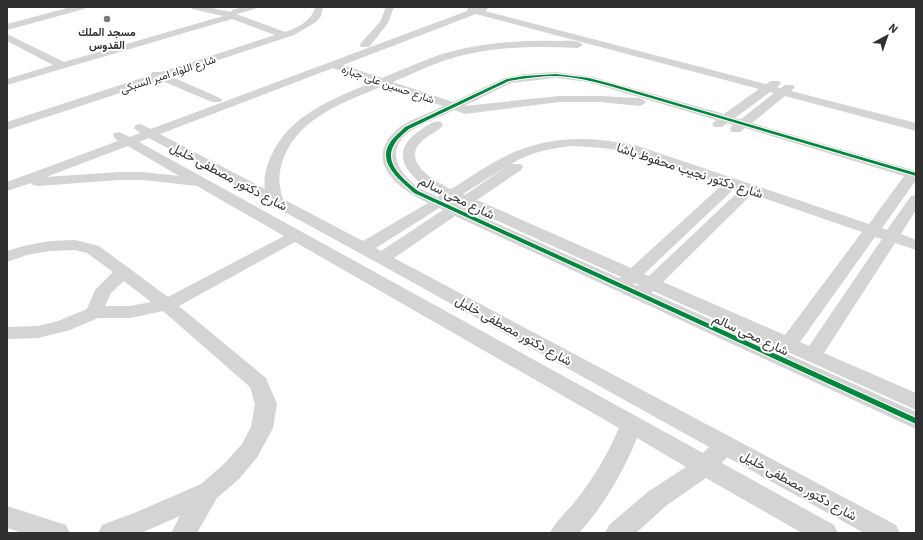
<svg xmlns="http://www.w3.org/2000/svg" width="923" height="540" viewBox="0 0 923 540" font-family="'IBM Plex Sans',Vazirmatn,sans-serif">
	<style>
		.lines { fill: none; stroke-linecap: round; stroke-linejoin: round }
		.minor { fill: #d4d4d4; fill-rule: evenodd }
		.cycleway-casing { stroke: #fff; stroke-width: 2 }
		.cycleway { fill: #00873e; fill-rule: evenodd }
		.poi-dot { fill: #787878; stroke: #fff; stroke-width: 1.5 }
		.labels { text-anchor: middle; stroke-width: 4; stroke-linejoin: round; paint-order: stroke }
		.far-poi-label { font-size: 11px; font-weight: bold; fill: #303030; stroke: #fff }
		.far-street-label { font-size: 11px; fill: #303030; stroke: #fff }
		.street-label { font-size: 13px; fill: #303030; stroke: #fff }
	</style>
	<rect width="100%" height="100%" fill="#fff"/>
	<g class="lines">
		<!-- minor -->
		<g class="minor">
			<path d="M71,7h14l-1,2 -77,21v-6z"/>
			<path d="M191,7h16l24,5 1,-2 11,-3h13l-1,2 -19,5 49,18c12,-4 27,-11 30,-25h8l-2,9 -5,6 -22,13 -124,41 50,22 2,2 -2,2h-8l-52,-22 -153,50v-8l144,-47 1,-3h9l114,-37 -43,-16 -225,66v-6l46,-14 -46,-24v-7l57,28 159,-46 -31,-7z"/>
			<path d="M386,7h8l-6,16 -19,24h-8l-1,-2 1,-2 19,-21z"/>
			<path d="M471,7h17l-1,3 -2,1 281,73 5,-3h8l2,2 -4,4 4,1 4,-3h8l2,2 -4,4 125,32v8l-131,-35 -33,27 164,48v9l-34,48 5,2 24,-34 5,-1v15l-15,24 15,6v10l-21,-7 -71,110 92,40v17l-263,-119 -1,2 264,119v17l-461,-213 -61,42 502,267 4,8h-36l-137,-76 -5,6 112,62 4,8h-36l-96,-55 -39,27 -31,28h-31l4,-8 40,-34 37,-24 -49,-29c-14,35 -33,67 -58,95h-29c6,-13 18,-22 27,-34 17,-22 31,-45 42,-71l-324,-186 -116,64 87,72 11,26 -4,24 -15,28 -18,22 -23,20 -20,35h-26l9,-17 -39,17h-43l4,-8 37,-14 62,-27 23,-20 18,-20 9,-17 4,-23 -5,-17 -87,-76 -33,7h-32l-28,12 -32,8 -31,1v-12l31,-1 20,-5 29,-12 8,-19 18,-18 -26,-19 -12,-3 -25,1 -23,4 -20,7v-11l16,-5 27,-5 25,-1 24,6 69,51 116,-61 -87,-50 -54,-6h-24l-81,6 -5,-1 -2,-2 -24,8v-9l111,-41 -5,-5 1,-3 5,-1 11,5 10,-4 -6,-5 2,-3 4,-1 11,5 316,-118 1,-3zM476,14l283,75 -35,25 -131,-37 -37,-5 -32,2 -20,4 -51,24 -60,-20c21,-9 41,-19 63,-25 39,-11 82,-11 122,-9l5,-3c-5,-6 -19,-4 -26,-4 -40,-1 -80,2 -118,14 -19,7 -38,15 -57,23l-39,-13zM333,68l40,14c-40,17 -83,32 -102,74 -5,11 -8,22 -6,33l-105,-55zM556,78l32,4 128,38 -4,4 2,3h8l5,-4 6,2 -3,4 2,3h8l5,-4 159,48 -35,48 -231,-78c-42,-10 -86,-11 -126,7 -21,9 -41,24 -61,36 -15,-7 -50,-27 -30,-47 6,-7 17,-10 22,-17l-2,-3c-7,-2 -13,3 -19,7 -39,24 -11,52 19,66l-3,2c-5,-3 -12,-5 -17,-8 -23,-15 -38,-40 -9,-59 13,-8 28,-13 42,-20l11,4 94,-12h41l40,4 4,-2 2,-2 -2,-2 -4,-2 -40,-2h-41l-95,10 47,-23zM383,86l60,20c-13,7 -30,12 -42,20 -40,32 -7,61 27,77l-65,38 -80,-42c-5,-15 -5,-27 1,-42 17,-41 61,-55 99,-71zM770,92l4,1 -33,26 -6,-1zM149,138l227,124 333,185 -6,6 -564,-311zM128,146l51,30 -36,-4h-24l-73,5zM573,146l30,2 27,4 93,32 -92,84 -154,-68 44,-30 2,-3 -2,-3h-10c20,-12 40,-16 62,-18zM509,165l-44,30 -2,-1zM735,188l5,2 -91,86 -5,-2zM752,194l110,38 -77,103 -122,-53zM453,200l2,1 -2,2 -3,-1zM467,207l154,70 -2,1 -154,-69zM439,208l4,2 -62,41 -5,-3zM875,237l7,2 -73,107 -9,-4zM124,281l27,21 -21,4h-25l6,-13zM634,283l5,2 -1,1 -5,-2z"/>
			<path d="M7,506l59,19 4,8h-47l-16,-5z"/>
		</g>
		<defs>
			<path id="cycleway" d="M556,74l33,4 23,6 304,89v3l-306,-90c-18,-5 -35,-9 -53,-10 -16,0 -33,2 -48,5l-100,48c-6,5 -12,10 -15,16 -11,19 11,35 24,46l498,227v6l-502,-231c-12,-11 -35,-28 -26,-47 4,-8 11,-13 17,-19l102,-48 17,-3z"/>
		</defs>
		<!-- cycleway casing -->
		<use href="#cycleway" class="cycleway-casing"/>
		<!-- cycleway -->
		<use href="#cycleway" class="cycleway"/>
	</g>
	<!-- markers -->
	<circle class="poi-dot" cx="107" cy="19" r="4"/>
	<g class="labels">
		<!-- far-poi labels -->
		<g class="far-poi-label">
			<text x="107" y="36">مسجد الملك<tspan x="107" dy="13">القدوس</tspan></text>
		</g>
		<!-- far-street labels -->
		<g class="far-street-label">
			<text transform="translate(168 74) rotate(-18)" y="4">شارع اللواء امير السبكى</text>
			<text transform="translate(388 84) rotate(19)" y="4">شارع حسين على جباره</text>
		</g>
		<!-- street labels -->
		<g class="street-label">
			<text transform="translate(690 170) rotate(18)" y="5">شارع دكتور نجيب محفوظ باشا</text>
			<text transform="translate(229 176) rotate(28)" y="5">شارع دكتور مصطفى خليل</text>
			<text transform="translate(457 197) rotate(26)" y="5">شارع محى سالم</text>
			<text transform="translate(514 330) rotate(29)" y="5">شارع دكتور مصطفى خليل</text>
			<text transform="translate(751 334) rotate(25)" y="5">شارع محى سالم</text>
			<text transform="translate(799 485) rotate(29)" y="5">شارع دكتور مصطفى خليل</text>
		</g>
	</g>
	<!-- border -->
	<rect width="923" height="540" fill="none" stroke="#303030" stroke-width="16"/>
	<!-- north arrow -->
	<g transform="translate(887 36) rotate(40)" stroke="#ffffff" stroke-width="3" paint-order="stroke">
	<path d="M0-3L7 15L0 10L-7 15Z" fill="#303030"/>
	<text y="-6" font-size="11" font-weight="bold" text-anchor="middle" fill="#303030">N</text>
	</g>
</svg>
